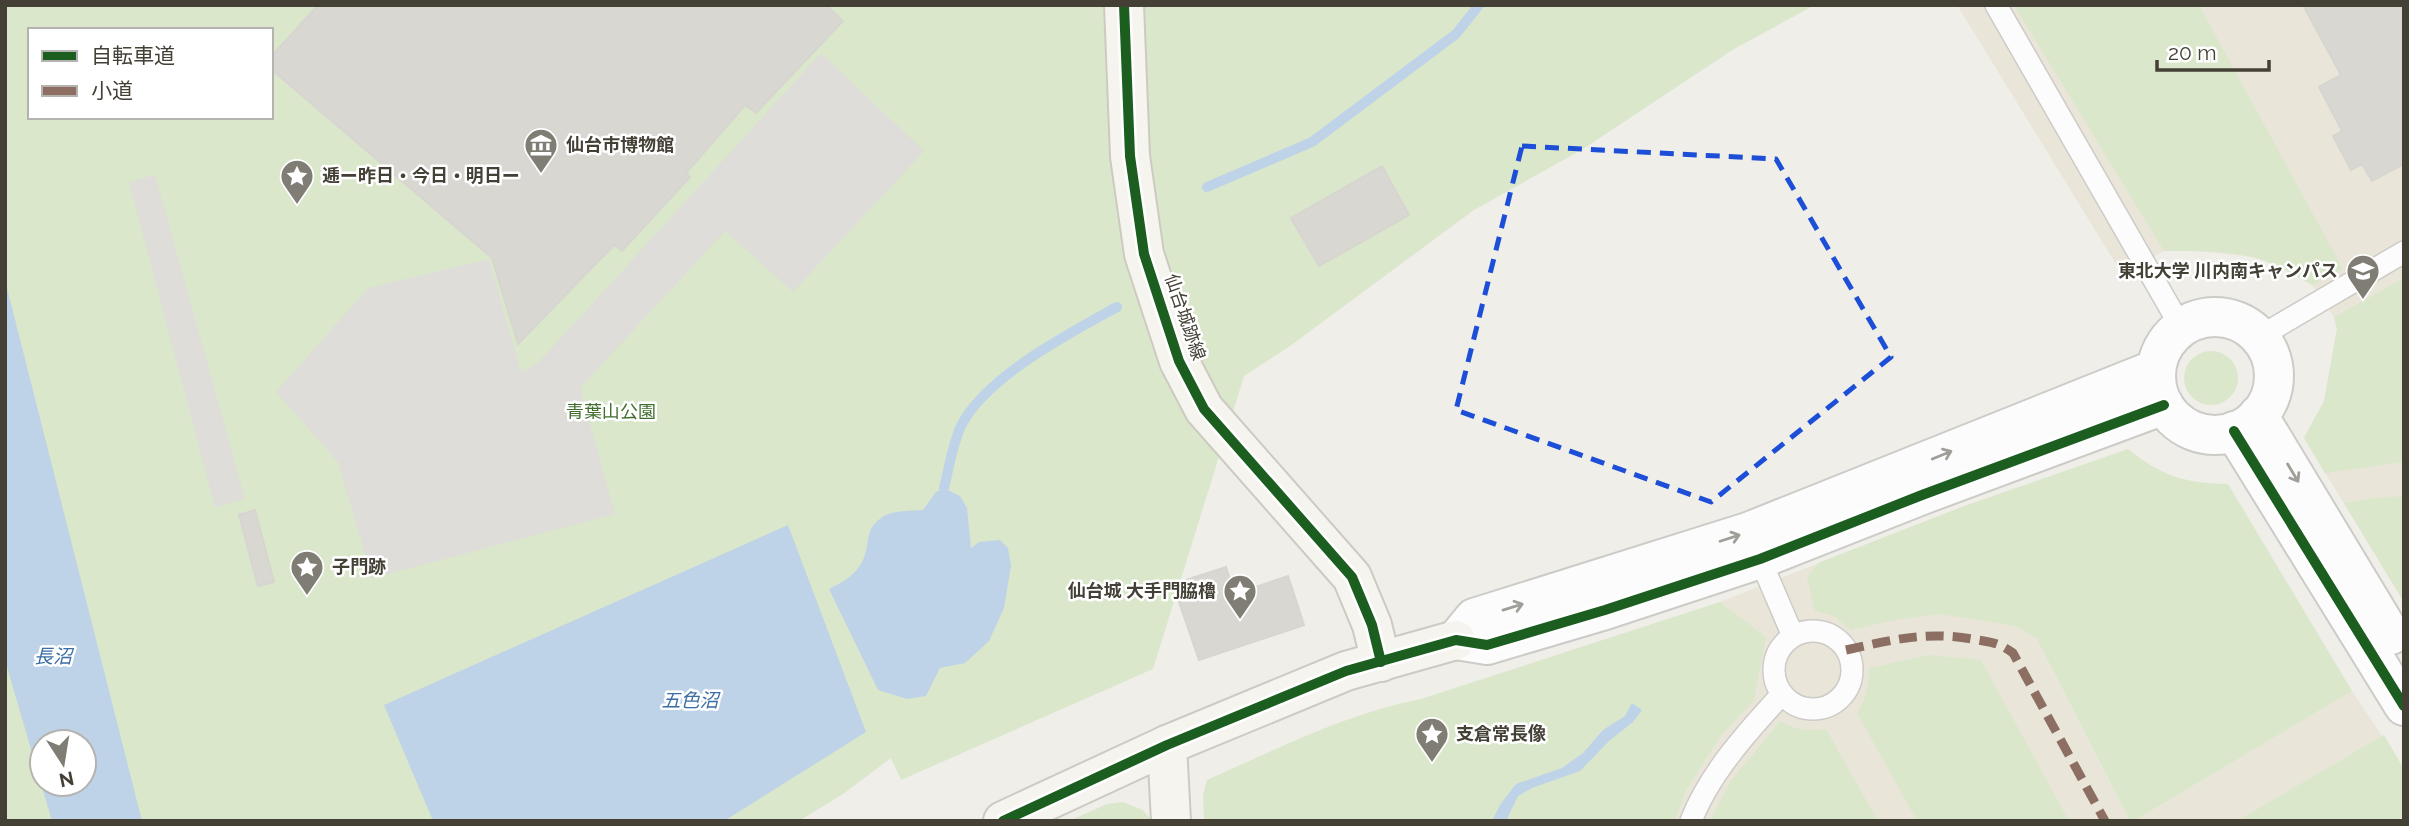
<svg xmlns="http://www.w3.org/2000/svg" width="2409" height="826" viewBox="0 0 2409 826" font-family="Raleway,'Noto Sans JP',sans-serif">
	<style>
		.education { fill: #e9e6d9 }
		.green { fill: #dae7cb; fill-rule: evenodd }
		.parking { fill: #deddd9 }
		.water { fill: #bed3e8; fill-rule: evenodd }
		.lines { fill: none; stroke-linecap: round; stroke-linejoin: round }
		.stream { stroke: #bed3e8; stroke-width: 10 }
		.building { fill: #d8d7d2; stroke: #d7d5cf; stroke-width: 2 }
		.lane-casing { stroke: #cdcbc7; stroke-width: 24 }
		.street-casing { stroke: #cdcbc7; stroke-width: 42 }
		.secondary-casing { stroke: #cdcbc1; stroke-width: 42 }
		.lane { stroke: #fdfcfc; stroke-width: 21 }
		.street { stroke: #fdfcfc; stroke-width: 38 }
		.secondary { stroke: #f5f4ef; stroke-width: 38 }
		.quiet { stroke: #8d6e63; stroke-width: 9; stroke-dasharray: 18 9; stroke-linecap: butt }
		.cycleway-casing { stroke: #fff; stroke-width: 15 }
		.cycleway { stroke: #1b5e20; stroke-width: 10 }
		.oneway { stroke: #a09e99 }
		.marked { fill: none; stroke: #1d4ed8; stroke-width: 5; stroke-dasharray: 14 9; stroke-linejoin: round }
		.labels { text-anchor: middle; stroke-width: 5; stroke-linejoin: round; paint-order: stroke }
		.poi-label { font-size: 18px; font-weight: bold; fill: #444036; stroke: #fff; text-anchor: start }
		.street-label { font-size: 18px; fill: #444036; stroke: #fff }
		.park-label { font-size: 18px; fill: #426f30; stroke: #fff }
		.water-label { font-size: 19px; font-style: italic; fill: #3b6ea4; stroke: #fff }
	</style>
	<rect width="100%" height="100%" fill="#efeee9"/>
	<!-- education -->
	<g class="education">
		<path d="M1957,5h447v597l-100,-164 20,-37 13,-72 -3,-12 -22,-32 -27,-16 -32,-12 -55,-6h-34l-42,23z"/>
		<path d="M1967,505l163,316h-455l11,-30 34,-54 -59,-115 59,-20z"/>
		<path d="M2352,691l52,78v52h-270z"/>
	</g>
	<!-- green -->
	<g class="green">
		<path d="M5,5h1810l-81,44 -151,100 -109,61 -184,136 -46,30 -91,293 -252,111 -10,-22 -48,36 -44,27h-794zM30,30h241v87h-241zM42,742h42v42h-42z"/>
		<path d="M2014,5h185l144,264 -31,16c-19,-11 -38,-23 -60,-28 -28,-7 -59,-6 -88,-6z"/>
		<path d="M2404,278v184l-79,11 -21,-35 20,-37 13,-72 -3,-12z"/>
		<circle cx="2211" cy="378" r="27"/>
		<path d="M2128,449c35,28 56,34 100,35l124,207 -218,130h-4l-94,-183 -20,-12 -77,-12 -44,6 -44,10 -17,-14 -19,-5 -8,-34 11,-14 149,-58z"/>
		<path d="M2404,496v106l-60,-99 30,-5z"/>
		<path d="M1720,602l46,35 -12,63 -34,37 -34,54 -11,30h-471l-1,-26 4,-15c70,-31 138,-66 214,-81z"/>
		<path d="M1929,655l52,5 88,161h-152l-60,-108c9,-15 12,-27 12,-45z"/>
		<path d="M1780,721c16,9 28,10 46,8l52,92h-166l-1,-2 19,-37z"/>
		<path d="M2384,735l20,34v52h-167z"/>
		<path d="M1123,802l20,8 9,11h-83l38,-17z"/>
	</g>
	<!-- parking -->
	<g class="parking">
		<path d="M821,53l103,98 -131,141 -68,-61 -145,157 35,126 -243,64 -34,-116 -62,-70 92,-104 121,-29 32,113 18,-10z"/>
		<path d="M155,175l90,324 -30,8 -86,-325z"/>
	</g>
	<!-- water -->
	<g class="water">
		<path d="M5,280l137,541h-90l-47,-161zM42,742h42v42h-42z"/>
		<path d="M944,488l16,8 7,12 4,40 8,-6 21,-2 8,8 3,18 -7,42 -15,33 -24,22 -25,5 -14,28 -19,3 -29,-9 -49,-101c14,-7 28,-15 34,-29 8,-17 0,-31 21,-44 11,-6 27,-5 39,-6l13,-18z"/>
		<path d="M788,525l78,207 -142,89h-291l-49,-116z"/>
		<path d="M1632,703l10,7 -9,12 -24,19 -29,30 -48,17 -14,8 -12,25h-14l8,-16 16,-21 46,-16 21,-15 20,-23 22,-14z"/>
	</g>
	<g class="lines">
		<!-- stream -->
		<g class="stream">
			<path d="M1207,187l105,-45 144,-108 23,-29"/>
			<path d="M944,488c5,-20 8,-42 17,-62 24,-49 109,-93 156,-119"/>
		</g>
	</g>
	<!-- building -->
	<g class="building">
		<path d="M318,5h508l17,16 -87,92 -11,-8 -59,68 4,4 -68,74 -8,-6 -96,99 -26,-86 -221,-189v-12z"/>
		<path d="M2303,5h101v159l-32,17 -10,-17 -11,6 -18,-34 9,-5 -23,-44 22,-12z"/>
		<path d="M1382,166l27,49 -90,51 -28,-48z"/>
		<path d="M255,510l19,72 -16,4 -19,-71z"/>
		<path d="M1226,567l9,27 53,-18 16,49 -105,35 -21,-61 10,-3 -5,-15z"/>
	</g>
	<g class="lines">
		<defs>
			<g id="lane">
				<path d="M1996,5l185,322"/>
				<path d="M2259,337l145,-85"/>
				<path d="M1760,559l33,77"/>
				<circle cx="1813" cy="670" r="39"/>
				<path d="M1691,821c18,-47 57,-90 91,-127"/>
			</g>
			<g id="street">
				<circle cx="2215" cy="376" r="59"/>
				<path d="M2156,369l-408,163 -274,86 -18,22 31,5 118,-35 155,-51 162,-64 242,-90"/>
				<path d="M2258,415l133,220"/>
				<path d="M2234,431l170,275"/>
			</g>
			<g id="secondary">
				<path d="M1124,5l6,151 14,98 35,107 25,48 148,168 20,48 9,37"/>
				<path d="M1167,745l4,76"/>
				<path d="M1003,821l164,-76 179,-74 110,-31"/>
			</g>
		</defs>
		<!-- lane casing -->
		<use href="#lane" class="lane-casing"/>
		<!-- street casing -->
		<use href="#street" class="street-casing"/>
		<!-- secondary casing -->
		<use href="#secondary" class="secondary-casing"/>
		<!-- lane -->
		<use href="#lane" class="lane"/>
		<!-- street -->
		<use href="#street" class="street"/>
		<!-- secondary -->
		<use href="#secondary" class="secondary"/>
		<!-- quiet -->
		<path class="quiet" d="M1846,650c46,-10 79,-19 126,-11 18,3 26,3 41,14l92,168"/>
		<defs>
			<g id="cycleway">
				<path d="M1124,5l6,151 14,98 35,107 25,48 148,168 20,48 9,37"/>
				<path d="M2234,431l170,275"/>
				<path d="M1003,821l164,-76 179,-74 110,-31 31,5 118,-35 155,-51 162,-64 242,-90"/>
			</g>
		</defs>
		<!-- cycleway casing -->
		<use href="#cycleway" class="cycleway-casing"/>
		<!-- cycleway -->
		<use href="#cycleway" class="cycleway"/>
	</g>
	<!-- one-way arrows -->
	<defs><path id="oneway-shaft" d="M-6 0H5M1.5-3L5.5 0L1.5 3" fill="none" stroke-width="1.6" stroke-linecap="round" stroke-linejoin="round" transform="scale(1.75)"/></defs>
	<g class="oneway">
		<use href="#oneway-shaft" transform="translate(1942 455) rotate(-22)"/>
		<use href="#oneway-shaft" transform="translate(2293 473) rotate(59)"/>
		<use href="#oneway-shaft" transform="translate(1730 538) rotate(-18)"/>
		<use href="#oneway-shaft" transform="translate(1513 607) rotate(-17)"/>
	</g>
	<!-- marked area -->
	<path class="marked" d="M1522,146l254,13 115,198 -180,145 -255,-92z"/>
	<!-- icons -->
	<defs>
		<symbol id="museum-pin" viewBox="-11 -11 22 30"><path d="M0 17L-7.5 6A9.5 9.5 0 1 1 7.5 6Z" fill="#807d75" stroke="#fff"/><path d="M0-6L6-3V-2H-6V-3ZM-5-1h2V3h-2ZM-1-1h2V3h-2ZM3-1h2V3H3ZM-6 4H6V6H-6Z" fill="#fff"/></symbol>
		<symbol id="sight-pin" viewBox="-11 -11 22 30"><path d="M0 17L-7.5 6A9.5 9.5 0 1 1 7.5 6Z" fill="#807d75" stroke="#fff"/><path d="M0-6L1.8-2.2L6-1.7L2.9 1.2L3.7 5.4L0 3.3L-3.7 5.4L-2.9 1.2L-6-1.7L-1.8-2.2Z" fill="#fff"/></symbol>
		<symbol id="university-pin" viewBox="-11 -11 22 30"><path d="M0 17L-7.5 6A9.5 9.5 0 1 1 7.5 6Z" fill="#807d75" stroke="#fff"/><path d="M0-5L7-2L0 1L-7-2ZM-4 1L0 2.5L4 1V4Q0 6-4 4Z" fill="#fff"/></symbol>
	</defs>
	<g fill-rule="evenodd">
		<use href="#museum-pin" x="522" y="126" width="38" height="52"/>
		<use href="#sight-pin" x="278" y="157" width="38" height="52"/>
		<use href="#university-pin" x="2344" y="252" width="38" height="52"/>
		<use href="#sight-pin" x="288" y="548" width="38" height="52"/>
		<use href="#sight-pin" x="1221" y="572" width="38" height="52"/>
		<use href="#sight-pin" x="1413" y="715" width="38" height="52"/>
	</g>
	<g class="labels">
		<!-- poi labels -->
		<g class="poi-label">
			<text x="566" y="151">仙台市博物館</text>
			<text x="322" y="182">逓ー昨日・今日・明日ー</text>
			<text x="2338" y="277" text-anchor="end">東北大学 川内南キャンパス</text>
			<text x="332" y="573">子門跡</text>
			<text x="1216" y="597" text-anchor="end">仙台城 大手門脇櫓</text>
			<text x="1456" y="740">支倉常長像</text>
		</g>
		<!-- street labels -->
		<g class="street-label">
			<text transform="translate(1185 317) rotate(71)" y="6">仙台城跡線</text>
		</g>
		<!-- park labels -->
		<g class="park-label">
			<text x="611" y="418">青葉山公園</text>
		</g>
		<!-- water labels -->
		<g class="water-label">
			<text x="53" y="663">長沼</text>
			<text x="690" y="707">五色沼</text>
		</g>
	</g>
	<!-- border -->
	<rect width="2409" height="826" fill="none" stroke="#444036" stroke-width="14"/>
	<!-- legend -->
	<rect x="28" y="28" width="245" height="91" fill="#ffffff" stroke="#b4b3af" stroke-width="2"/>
	<rect x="42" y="51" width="35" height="10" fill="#1b5e20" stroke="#b4b3af" stroke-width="2"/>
	<text x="91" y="63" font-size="21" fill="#444036">自転車道</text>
	<rect x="42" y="86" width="35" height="10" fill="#8d6e63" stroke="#b4b3af" stroke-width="2"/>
	<text x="91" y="98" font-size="21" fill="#444036">小道</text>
	<!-- north arrow -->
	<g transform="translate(63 763) rotate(168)"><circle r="33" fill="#ffffff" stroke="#b4b3af" stroke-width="2"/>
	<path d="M0-5L12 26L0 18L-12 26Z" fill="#807d75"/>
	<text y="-10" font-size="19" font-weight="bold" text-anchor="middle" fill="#444036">N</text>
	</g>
	<!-- scale -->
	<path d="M2157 60v10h112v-10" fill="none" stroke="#444036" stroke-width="3.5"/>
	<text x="2168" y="60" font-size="21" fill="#444036" stroke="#ffffff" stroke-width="5" paint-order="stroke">20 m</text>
</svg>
